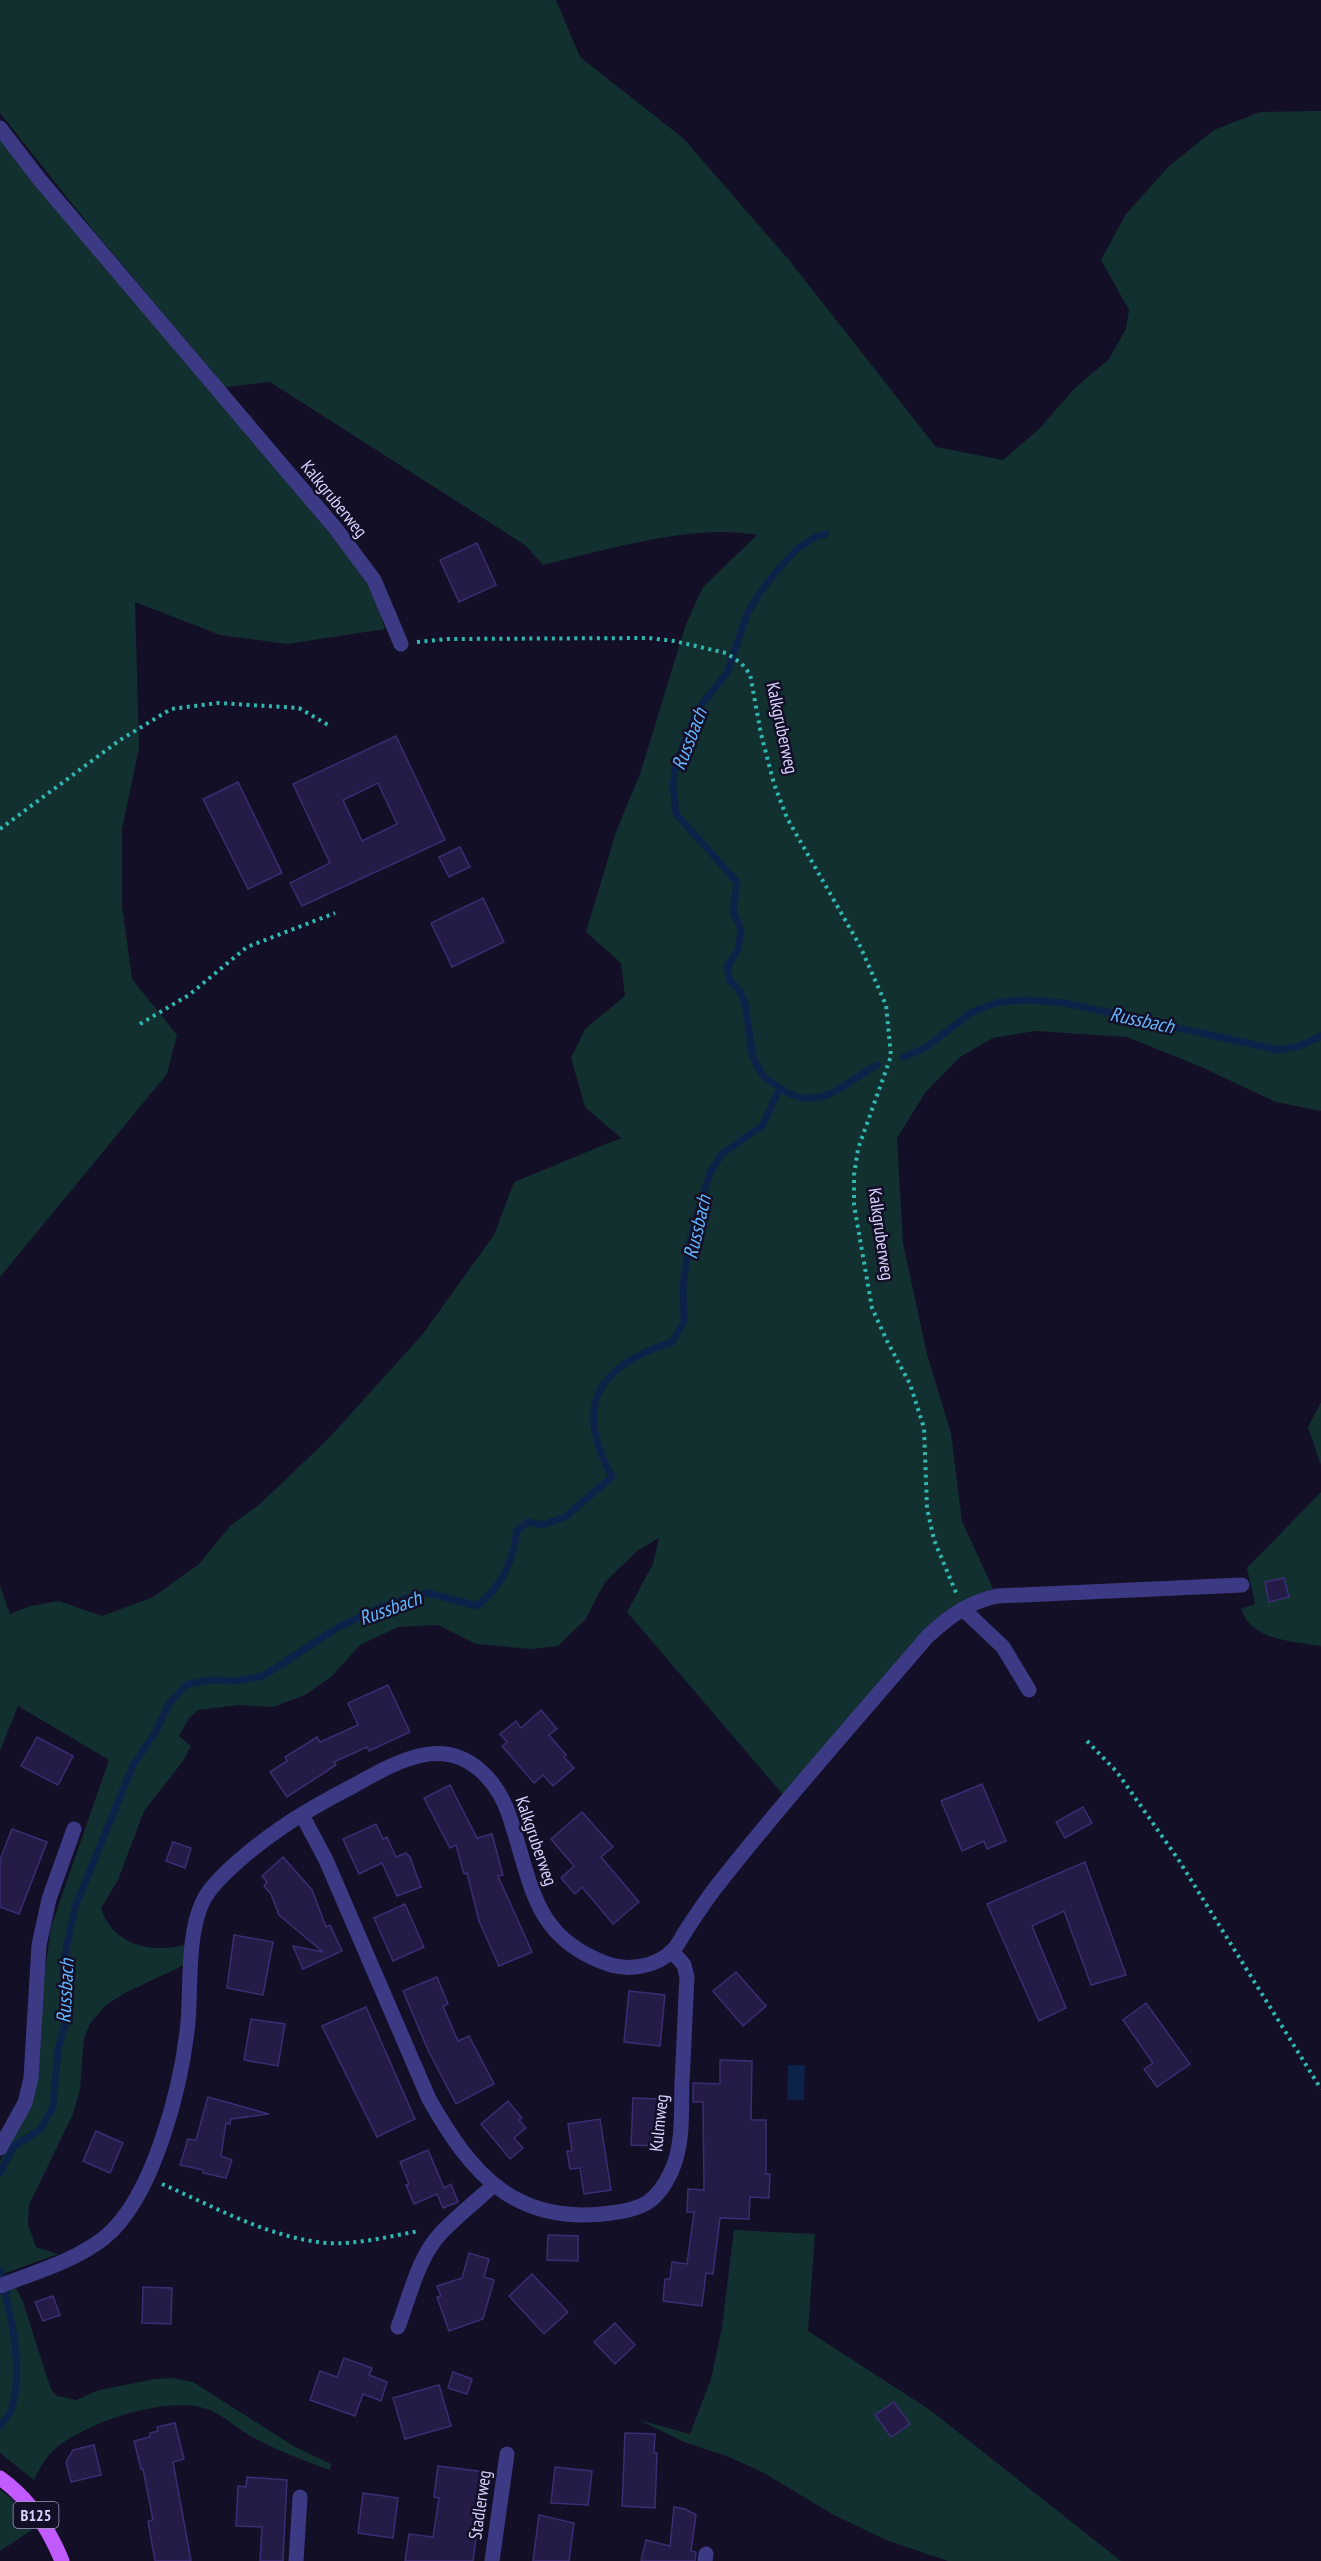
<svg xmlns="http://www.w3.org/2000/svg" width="1321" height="2561" viewBox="0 0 1321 2561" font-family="'PT Sans Narrow',sans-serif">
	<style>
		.green { fill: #12302f }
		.water { fill: #0c2248 }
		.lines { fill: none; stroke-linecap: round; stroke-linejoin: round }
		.stream { stroke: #0c2248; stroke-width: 7 }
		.building { fill: #241b47; stroke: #3b2d73; stroke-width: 1.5; fill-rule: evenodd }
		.path { stroke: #2fb8b0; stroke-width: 4; stroke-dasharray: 3 4.5; stroke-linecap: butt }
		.minor { stroke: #3d3a85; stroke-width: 15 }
		.primary { stroke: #c25bff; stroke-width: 15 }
		.labels { text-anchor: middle; stroke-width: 5; stroke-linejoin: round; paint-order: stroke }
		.shield { fill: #130f26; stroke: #9e99be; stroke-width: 1.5 }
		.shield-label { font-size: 16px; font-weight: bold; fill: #d9d4ff }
		.street-label { font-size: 18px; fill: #d9d4ff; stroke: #130f26 }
		.water-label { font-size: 20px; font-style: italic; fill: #62b6ff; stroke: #130f26 }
	</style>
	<rect width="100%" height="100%" fill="#130f26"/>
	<!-- green -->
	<g class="green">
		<path d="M0,0h556l24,57 103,81 106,122 147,187 67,13 35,-30 37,-42 34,-29 17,-30 3,-19 -28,-50 25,-46 43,-48 45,-36 46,-18 61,-1v1000l-45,-9 -77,-36 -72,-29 -92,-6 -42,7 -33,19 -35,36 -28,45 6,105 24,111 24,79 11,88 31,68c-26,10 -46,21 -66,40l-143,167 -157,-184 26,-48 6,-26 -22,13 -32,31 -20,38 -27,26 -27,3 -55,-5 -38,-19 -40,2 -38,18 -28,31 -27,19 -32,12 -34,-2 -41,5 -9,8 -10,18 12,10 -8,15 -39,50 -26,69 -17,28c12,38 50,45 84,37l-1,20 -59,28 -19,12 -15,17 -7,16 -4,51 -7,25 -44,91 -1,19 8,23 22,7 -58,21v-114l26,-50 25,-184 58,-167 -91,-54 -18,45v-165l10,28 20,-8 29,-5 43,15 51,-19 46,-33 32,-39 29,-21 68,-65 94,-104 72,-100 20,-53 107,-44 -36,-31 -14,-49 14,-29 40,-33 -4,-33 -35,-31 31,-103 23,-55 46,-150 17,-37 54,-52c-65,-12 -150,15 -214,30l-18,-20 -255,-163 -45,5 -132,-157 -93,-117z"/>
		<path d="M0,134l355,430 21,35 9,30 -98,15 -67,-9 -85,-33 4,146 -17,81v76l10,74 45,56 -10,39 -167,203z"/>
		<path d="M1321,1402v63l-13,-38z"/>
		<path d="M1321,1492v154c-28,-5 -70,-5 -80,-37l14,-5 -8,-36z"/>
		<path d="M734,2230l81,4 -7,97 122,79 191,151h-173l-62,-21 -54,-26 -68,-41 -35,-16 -45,-15 -45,-22 51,14 21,-55 11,-52z"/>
		<path d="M16,2288l7,14 22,69 6,18 6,7 19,4 23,-10 56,-11 17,-1 21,4 102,65 36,17 -1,6c-26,-9 -51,-19 -76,-32 -14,-7 -27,-20 -42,-27 -39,-18 -122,10 -155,36 -10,8 -18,22 -23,33l-34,-27v-158z"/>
		<path d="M0,2490l12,9 20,31 -32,21z"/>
	</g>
	<!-- water -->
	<path class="water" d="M788,2065h17l-1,35h-17z"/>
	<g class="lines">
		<!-- stream -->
		<g class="stream">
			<path d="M903,1057l22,-9 47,-36 27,-10 30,-2 36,3 213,47 22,-4 21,-10"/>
			<path d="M780,1088l-17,-12 -10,-18 -8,-54 -5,-13 -10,-10 -3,-14 11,-17 3,-19 -8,-20 4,-29 -61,-68 -3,-30 4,-24 21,-51 29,-36 20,-59 12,-20 16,-21 22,-24 18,-12 11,-3"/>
			<path d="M0,2173l14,-27 26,-16 13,-23 5,-58 8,-28 2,-24 -5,-26 5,-33 8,-33 57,-140 22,-32 14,-29 17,-19 22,-5 29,1 26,-5 74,-48 40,-19 29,-11 22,-5 49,13c25,-20 36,-44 40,-75l11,-9 14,3 23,-8 47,-40c-39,-72 -15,-111 60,-135l12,-20 -1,-36 6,-42 21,-72 12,-18 40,-28 18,-38c38,27 64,-5 97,-23"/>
			<path d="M0,2270c10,44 25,96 11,141 -2,5 -8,10 -11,15"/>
		</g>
	</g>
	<!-- building -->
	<g class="building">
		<path d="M477,543l19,42 -37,17 -19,-42z"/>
		<path d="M396,736l49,104 -143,66 -12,-23 40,-20 -37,-79zM378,783l19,41 -35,17 -19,-41z"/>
		<path d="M238,782l44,91 -34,16 -45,-90z"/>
		<path d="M460,847l10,20 -21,10 -10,-20z"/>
		<path d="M483,898l21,44 -52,25 -21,-44z"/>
		<path d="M1284,1578l5,19 -20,5 -4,-20z"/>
		<path d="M388,1685l22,47 -41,19 -2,-4 -33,15 2,3 -49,32 -17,-25 17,-11 -2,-4 32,-20 3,5 38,-17 -10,-22z"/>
		<path d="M541,1710l16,19 -8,6 17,20 -2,2 10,11 -21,18 -10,-11 -9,8 -32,-37 5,-4 -7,-8 16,-13 5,7z"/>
		<path d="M37,1737l36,19 -15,29 -37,-19z"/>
		<path d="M982,1784l24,57 -19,8 -3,-8 -22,10 -21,-50z"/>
		<path d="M450,1785l27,53 15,-4 11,41 -5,1 34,76 -33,14 -20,-45 -12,-48 -3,1 -8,-29 -6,3 -26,-50z"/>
		<path d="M1083,1807l9,16 -27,15 -9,-16z"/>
		<path d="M582,1812l31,35 -12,10 38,45 -26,22 -31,-37 -7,7 -14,-16 13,-12 -23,-27z"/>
		<path d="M376,1824l7,15 4,-2 9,20 10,-4 4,4 11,30 -24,9 -15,-33 -23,11 -16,-35z"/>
		<path d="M12,1829l35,13 -28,72 -19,-7v-47z"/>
		<path d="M173,1842l18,6 -6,20 -19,-7z"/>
		<path d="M283,1857l29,33 14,37 4,-2 12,26 -39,18 -10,-23 30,6 -44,-37 -8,-21 -7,-8 3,-4 -5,-6z"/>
		<path d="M1085,1862l41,113 -35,10 -27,-74 -32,15 34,82 -27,13 -52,-117z"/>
		<path d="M405,1904l19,43 -31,14 -19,-43z"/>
		<path d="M234,1935l39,7 -10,53 -36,-7z"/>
		<path d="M736,1972l30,34 -23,20 -30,-35z"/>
		<path d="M437,1977l11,27 -5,2 15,35 11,-5 25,48 -38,20 -28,-54 -25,-59z"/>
		<path d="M629,1991l36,4 -5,51 -36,-4z"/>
		<path d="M1146,2003l44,61 -33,23 -13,-18 9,-6 -30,-43z"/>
		<path d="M366,2007l49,112 -38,18 -55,-111z"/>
		<path d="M251,2019l34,5 -7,42 -34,-6z"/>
		<path d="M720,2060l32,1 -1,59h15v54h4l-1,24 -19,-1 -1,22 -29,-1 -7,56 -7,-1 -4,33 -39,-5 2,-22h5l2,-17 15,2 7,-52h-7l1,-23 16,1 -1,-88h-10v-19l27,1z"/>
		<path d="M208,2097l61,17 -38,5 -1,5 -4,-1 -5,33 11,4 -6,18 -23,-5v-3l-23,-5 8,-26 8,1z"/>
		<path d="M633,2098l27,1 -2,47 -27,-1z"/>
		<path d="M508,2101l14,17 -3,2 7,8 -12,10 9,10 -13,11 -29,-35z"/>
		<path d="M600,2119l11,71 -27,4 -4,-26 -10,1 -3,-18h5l-4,-27z"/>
		<path d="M96,2131l27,12 -13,30 -27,-12z"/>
		<path d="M428,2150l16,38 7,-4 7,18 -15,6 -6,-14 -23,10 -8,-19 3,-1 -9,-22z"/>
		<path d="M548,2235l30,1v25l-31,-1z"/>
		<path d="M469,2253l20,6 -5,18 10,3 -11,39 -34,12 -12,-34 4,-1 -4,-10 25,-8z"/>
		<path d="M532,2274l36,38 -24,22 -35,-38z"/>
		<path d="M143,2287l29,1 -1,36 -29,-1z"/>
		<path d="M53,2296l7,19 -17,6 -8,-19z"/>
		<path d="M615,2323l20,22 -20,19 -21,-22z"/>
		<path d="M344,2358l28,10 -3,7 18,7 -6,19 -18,-7 -8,22 -45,-16 10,-29 17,6z"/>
		<path d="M453,2372l19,7 -5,15 -19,-6z"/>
		<path d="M439,2385l12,41 -46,13 -12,-41z"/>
		<path d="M894,2402l16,22 -19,13 -16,-22z"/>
		<path d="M175,2423l9,36 -11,3 18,99h-36l-7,-40 5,-1 -10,-51h-2l-7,-28 16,-4v-4l8,-2 -1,-4z"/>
		<path d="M625,2433l30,1 -1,19h3l-2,55 -33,-2z"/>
		<path d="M94,2445l7,30 -30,7 -5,-20 7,-12z"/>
		<path d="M438,2466l47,6 -12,89h-68l4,-27 24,3 6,-39 -5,-1z"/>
		<path d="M555,2467l37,4 -4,34 -37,-2z"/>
		<path d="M247,2477l40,3 -4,81h-23l2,-34 -26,-1 2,-40 8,1z"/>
		<path d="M363,2493l35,5 -5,40 -35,-5z"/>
		<path d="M674,2507l11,2 11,6 -5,36 5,1 -1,9h-54l5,-21 24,6z"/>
		<path d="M539,2515l35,8 -5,38h-36z"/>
	</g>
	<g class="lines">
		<!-- path -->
		<g class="path">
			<path d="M417,642l31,-3 201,-1 25,3 52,12 15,10 9,11 11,60 13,50 13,34 73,128 26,59 5,51 -33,93 -4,26v30l18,103 15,33 23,43 14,44 3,80 7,32 23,55"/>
			<path d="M0,829l120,-89 51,-31 47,-6 81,5 31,18"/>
			<path d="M140,1024l49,-29 58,-48 88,-34"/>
			<path d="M1087,1741l30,31 61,87 143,230"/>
			<path d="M162,2184c53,23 107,54 165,59 29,2 64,-7 92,-12"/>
		</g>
		<!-- minor -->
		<g class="minor">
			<path d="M0,128l40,52 296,349 38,51 27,64"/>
			<path d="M963,1609l40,38 26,43"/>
			<path d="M302,1815l24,45 103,239c43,76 87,127 182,114 32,-4 46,-11 60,-41 13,-28 10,-60 11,-90 2,-35 3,-70 5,-105l-3,-12 -12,-14"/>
			<path d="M0,2148l25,-45 6,-25 8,-133 10,-46 25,-70"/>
			<path d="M0,2286c35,-14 73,-24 104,-48 50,-40 78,-154 84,-216 3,-36 -1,-88 15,-121 11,-23 56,-58 78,-73 23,-16 47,-29 72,-42 22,-12 45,-26 70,-31 45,-9 76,26 88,66 21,65 23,117 97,143 20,7 48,3 64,-13 5,-4 9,-13 13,-19 11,-17 22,-34 35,-50 66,-84 138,-164 207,-245 21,-20 42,-35 70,-41l245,-11"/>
			<path d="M398,2327c12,-31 20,-70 43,-94 16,-17 35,-32 53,-48"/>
			<path d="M296,2561l4,-64"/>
			<path d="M492,2561l15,-107"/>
			<path d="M705,2561l1,-7"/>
		</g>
		<!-- primary -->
		<path class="primary" d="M0,2478c28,20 49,51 62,83"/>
	</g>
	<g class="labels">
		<!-- shield labels -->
		<rect class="shield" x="13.5" y="2502" width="45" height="26" rx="4.5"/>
		<g class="shield-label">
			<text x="36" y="2521">B125</text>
		</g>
		<!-- street labels -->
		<g class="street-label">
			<text transform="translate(334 499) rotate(51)" y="6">Kalkgruberweg</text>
			<text transform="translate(782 728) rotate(78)" y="6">Kalkgruberweg</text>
			<text transform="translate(881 1234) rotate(82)" y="6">Kalkgruberweg</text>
			<text transform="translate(536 1841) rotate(71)" y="6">Kalkgruberweg</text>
			<text transform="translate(659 2123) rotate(-84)" y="6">Kulmweg</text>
			<text transform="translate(480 2505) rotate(-82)" y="6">Stadlerweg</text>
		</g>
		<!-- water labels -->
		<g class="water-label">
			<text transform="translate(689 739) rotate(-69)" y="7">Russbach</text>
			<text transform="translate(1142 1020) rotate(12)" y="7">Russbach</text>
			<text transform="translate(697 1227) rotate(-77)" y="7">Russbach</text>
			<text transform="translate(390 1608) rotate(-20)" y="7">Russbach</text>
			<text transform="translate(65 1991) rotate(-87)" y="7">Russbach</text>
		</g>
	</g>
</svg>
